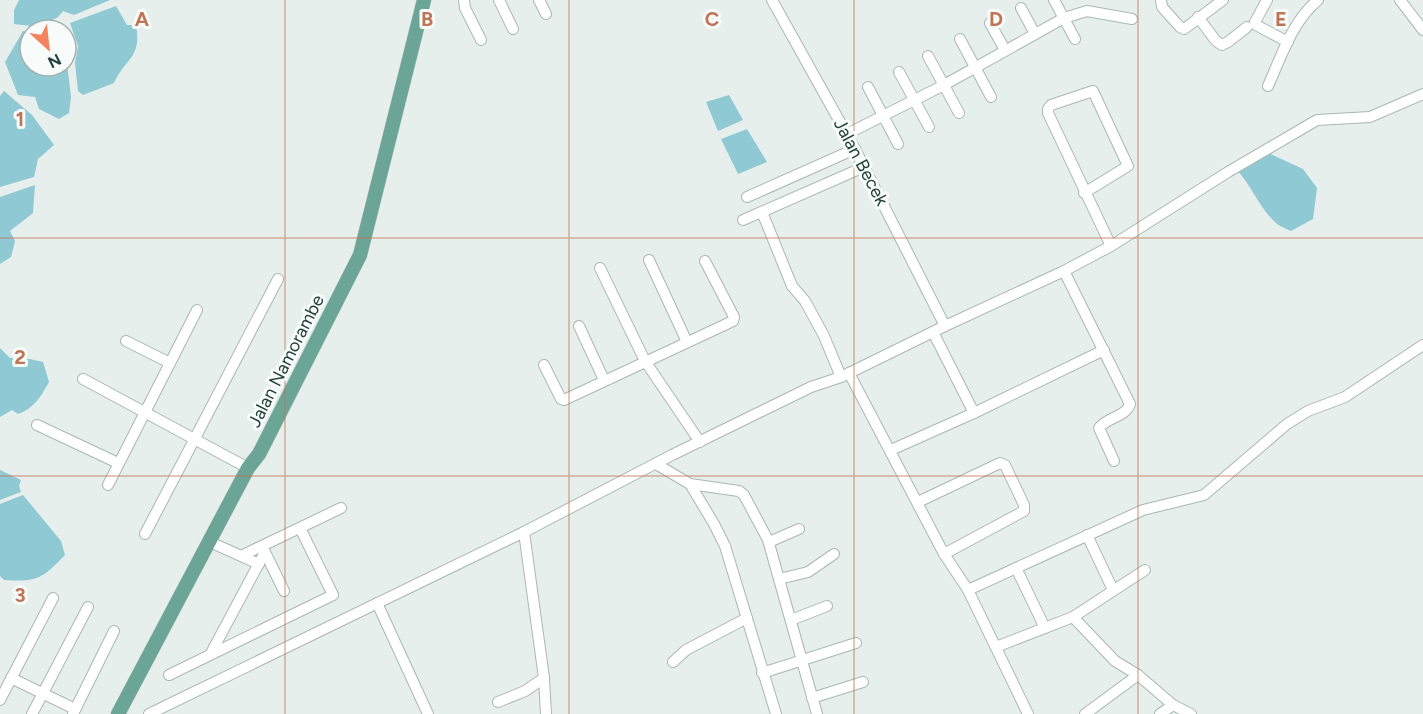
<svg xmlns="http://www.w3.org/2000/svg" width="1423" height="714" viewBox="0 0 1423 714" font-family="Figtree,sans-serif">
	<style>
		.water { fill: #8ec9d4 }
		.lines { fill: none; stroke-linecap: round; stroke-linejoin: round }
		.minor-casing { stroke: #a8b8b2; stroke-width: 12 }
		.major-casing { stroke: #c2cac8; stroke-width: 15 }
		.minor { stroke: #fff; stroke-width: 10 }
		.major { stroke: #6aa596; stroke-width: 14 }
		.grid { fill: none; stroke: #c07456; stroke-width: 1.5; stroke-opacity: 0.55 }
		.labels { text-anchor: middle; stroke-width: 6; stroke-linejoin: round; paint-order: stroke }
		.street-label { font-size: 18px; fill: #24423a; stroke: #f7fbf9 }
		.grid-label { font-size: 20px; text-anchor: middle; font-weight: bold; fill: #c07456; stroke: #f7fbf9; stroke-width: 6; stroke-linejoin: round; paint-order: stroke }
	</style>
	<rect width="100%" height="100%" fill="#e6efeb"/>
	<!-- water -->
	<g class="water">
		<path d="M19,0h91l-36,15 -11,-4 -5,6 -18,10 -26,-3v-14z"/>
		<path d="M116,6l11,19h9c6,33 -10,32 -22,58l-31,12 -5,-4 -3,-28 3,-17 -8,-23z"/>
		<path d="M23,31l7,1v34h36v-11l5,42 -2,16 -10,6 -20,-10 -4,-12 -17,-2 -13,-33z"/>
		<path d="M4,91l28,24 22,30 -16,14 -4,18 -34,10v-91z"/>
		<path d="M729,95l14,25 -25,11 -12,-29z"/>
		<path d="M747,129l20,33 -29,12 -17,-35z"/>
		<path d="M1266,152l37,17 14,19 -4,31 -22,12c-6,-3 -13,-5 -17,-10 -15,-14 -22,-34 -36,-50z"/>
		<path d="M35,185l-2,28 -23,18 5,10 -4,16 -11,7v-67z"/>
		<path d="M0,348l10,10 20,1 13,3 6,20c-8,14 -15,27 -31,32l-6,-4 -12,7z"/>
		<path d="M0,470l21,10 -2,6 2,6 -21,8z"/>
		<path d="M23,495l38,46 4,14c-23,24 -28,27 -61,25l-4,-4v-72z"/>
	</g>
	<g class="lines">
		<defs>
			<g id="minor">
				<path d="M464,0l1,8 16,32"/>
				<path d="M499,0l14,29"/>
				<path d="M539,0l7,14"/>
				<path d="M772,0l83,149 90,177"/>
				<path d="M1054,0l21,39"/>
				<path d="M1161,0l1,7 18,20 4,2 39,-29"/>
				<path d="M1267,0l-12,22 1,3 32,17"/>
				<path d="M1400,0l23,30"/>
				<path d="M1021,8l14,26"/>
				<path d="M1198,17l18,24 6,4 6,-3 19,-15"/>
				<path d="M990,23l15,27"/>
				<path d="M960,39l31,58"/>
				<path d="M928,56l31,57"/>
				<path d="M899,72l30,55"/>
				<path d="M1268,86c13,-29 25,-66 50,-86"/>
				<path d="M868,87l30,57"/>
				<path d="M847,134l97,-49 120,-67 23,-7 45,8"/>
				<path d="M1084,193l44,-27 -35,-75 -42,14 -3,4v4l63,133"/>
				<path d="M747,197l108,-48"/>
				<path d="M762,212l30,74 13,15 19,35 17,41"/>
				<path d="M743,220l121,-53"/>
				<path d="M649,260l38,82"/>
				<path d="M600,268l45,93 55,81"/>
				<path d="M1064,271l66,133c-4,13 -23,13 -31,24l15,33"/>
				<path d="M579,326l25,54"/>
				<path d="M933,332l41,81"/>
				<path d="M126,341l44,22"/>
				<path d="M544,365l17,34 3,1 169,-79 1,-4 -29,-56"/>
				<path d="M849,373l95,181 24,36 60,124"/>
				<path d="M83,379l165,89"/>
				<path d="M37,425l81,38"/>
				<path d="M891,450l83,-37 130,-63"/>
				<path d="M656,464l34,20 49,7 5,4 24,45 49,174"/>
				<path d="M690,484l24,40 11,22 51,168"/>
				<path d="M108,485l89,-175"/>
				<path d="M918,502l82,-39 5,2 19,40v6l-80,43"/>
				<path d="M524,532l20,146 2,36"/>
				<path d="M145,534l133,-255"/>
				<path d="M1087,535l26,55"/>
				<path d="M210,542l49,22"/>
				<path d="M769,542l30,-13"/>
				<path d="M263,548l21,43"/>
				<path d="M243,555l98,-47"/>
				<path d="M1016,568l29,60"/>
				<path d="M779,579l29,-7 26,-18"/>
				<path d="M968,590l175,-80 61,-15 83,-71 21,-13 37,-14 78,-52"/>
				<path d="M377,603l51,111"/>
				<path d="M1073,617l72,-47"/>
				<path d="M791,620l36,-14"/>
				<path d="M996,647l77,-30 42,44 23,14 35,30 18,9"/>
				<path d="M210,655l55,-103"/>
				<path d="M673,662l13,-12 61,-32"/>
				<path d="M762,673l94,-30"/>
				<path d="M169,675l164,-80 -33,-67"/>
				<path d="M11,678l64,31"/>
				<path d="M812,698l51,-16"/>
				<path d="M0,700l53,-102"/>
				<path d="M498,702l27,-11 19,-13"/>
				<path d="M32,714l56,-107"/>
				<path d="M73,714l41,-83"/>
				<path d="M149,714l375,-182 148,-77 139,-68 30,-10 104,-51 119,-55 47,-25 117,-74 89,-52 53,-3 53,-23"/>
				<path d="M1085,714l53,-39"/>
				<path d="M1160,714l13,-9"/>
			</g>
			<path id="major" d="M118,714l130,-246 11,-14 101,-199 64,-255"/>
		</defs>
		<!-- minor casing -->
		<use href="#minor" class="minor-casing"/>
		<!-- major casing -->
		<use href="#major" class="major-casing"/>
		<!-- minor -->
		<use href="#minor" class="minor"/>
		<!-- major -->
		<use href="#major" class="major"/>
	</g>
	<!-- grid -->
	<path class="grid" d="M285,0v714M569,0v714M854,0v714M1138,0v714M0,238h1423M0,476h1423"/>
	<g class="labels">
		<!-- street labels -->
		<g class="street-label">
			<text transform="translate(861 162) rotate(62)" y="6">Jalan Becek</text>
			<text transform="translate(286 361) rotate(-63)" y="6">Jalan Namorambe</text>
		</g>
	</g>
	<g class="grid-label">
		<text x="142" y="26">A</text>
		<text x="427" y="26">B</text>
		<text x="712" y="26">C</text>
		<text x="996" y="26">D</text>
		<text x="1281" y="26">E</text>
		<text x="20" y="126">1</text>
		<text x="20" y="364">2</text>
		<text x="20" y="602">3</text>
	</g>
	<!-- north arrow -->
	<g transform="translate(48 48) rotate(153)"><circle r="28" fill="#f7fbf9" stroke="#a3b1ad" stroke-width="1.5"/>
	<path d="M0-4.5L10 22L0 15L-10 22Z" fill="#f4845f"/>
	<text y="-9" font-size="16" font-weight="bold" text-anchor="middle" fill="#24423a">N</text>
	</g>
</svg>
